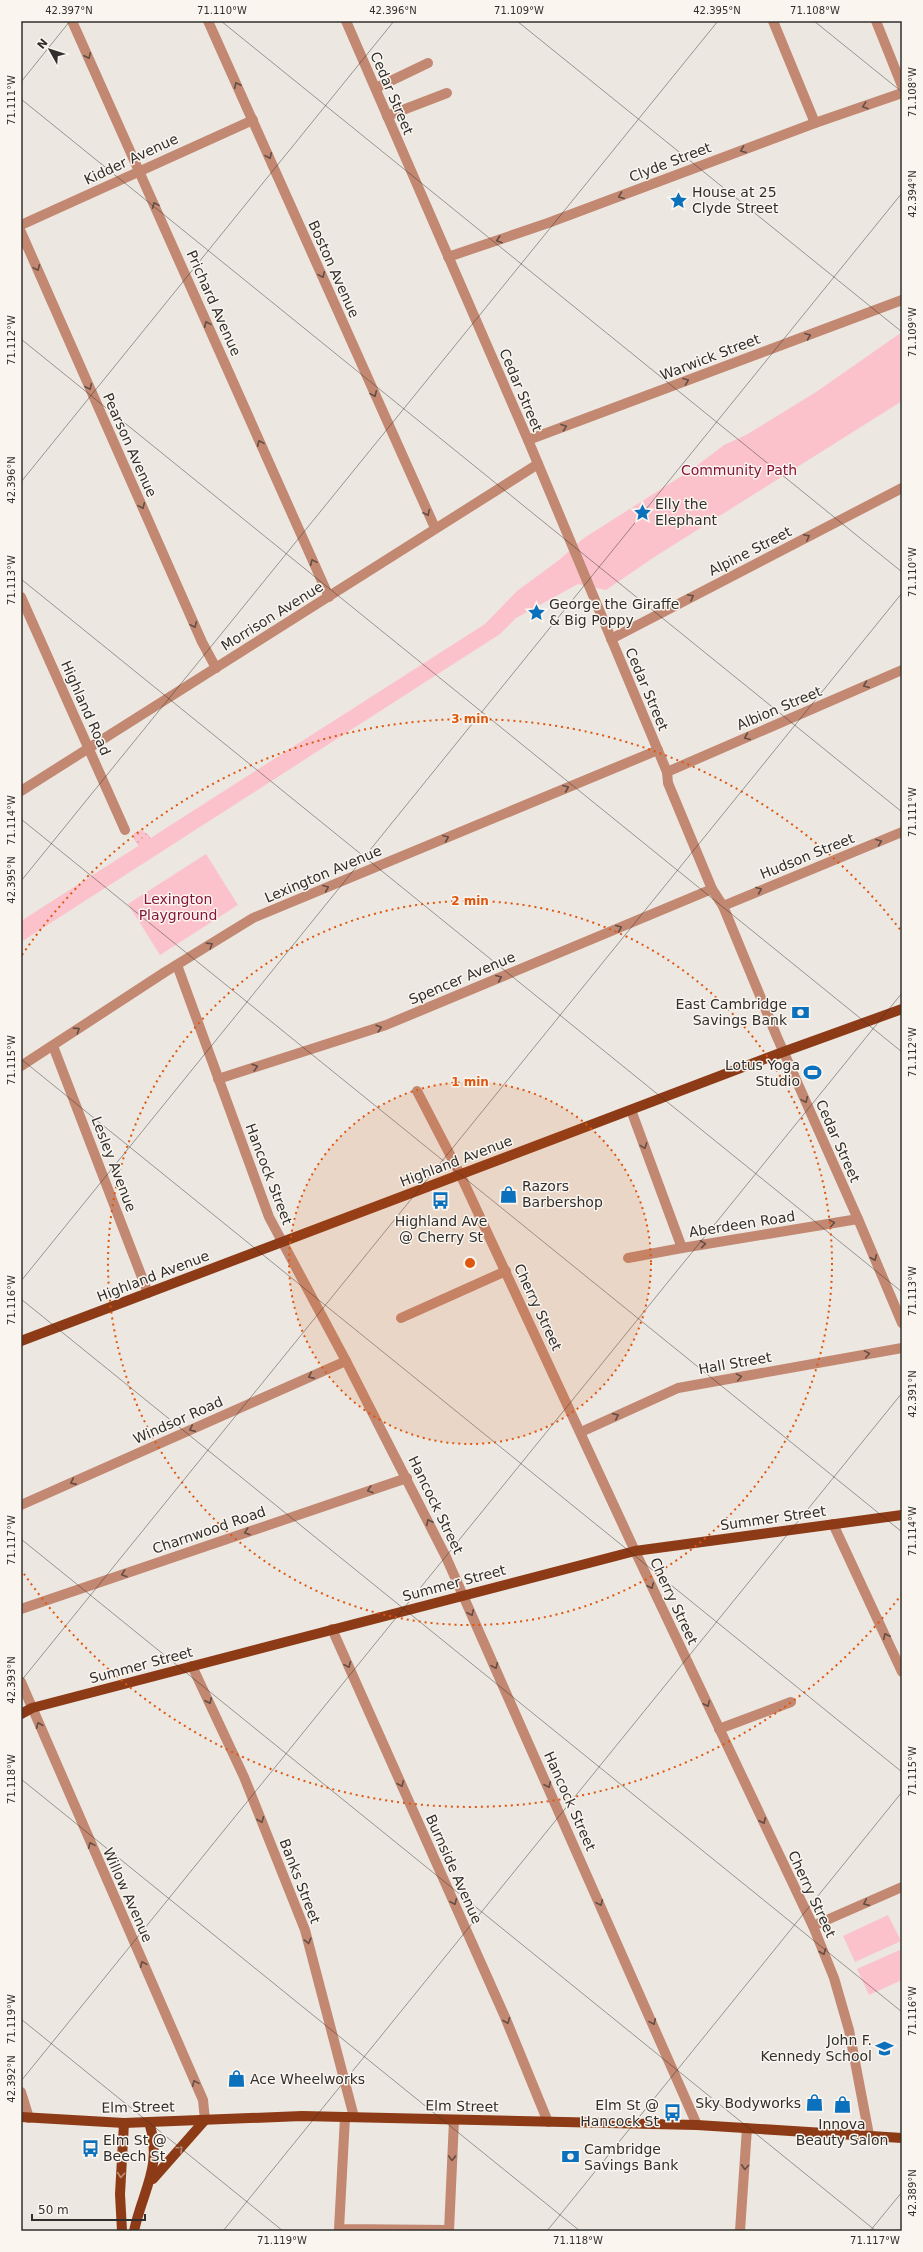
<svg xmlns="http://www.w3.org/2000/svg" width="923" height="2252" viewBox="0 0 923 2252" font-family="'DejaVu Sans',sans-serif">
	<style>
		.grass { fill: url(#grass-dots) }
		.park { fill: #fcc2cb }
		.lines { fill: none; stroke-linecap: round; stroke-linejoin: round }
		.minor { stroke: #c38871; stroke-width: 10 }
		.major { stroke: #8d3b16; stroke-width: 10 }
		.oneway { stroke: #644e45 }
		.oneway2 { stroke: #be8f77 }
		.ticks { fill: none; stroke: #312f2d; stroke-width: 1; stroke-opacity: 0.45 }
		.ring { fill: none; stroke: #df570e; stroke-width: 2; stroke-dasharray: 2 4 }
		.labels { text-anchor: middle; stroke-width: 3; stroke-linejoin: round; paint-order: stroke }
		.street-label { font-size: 14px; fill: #312f2d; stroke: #faf5ee }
		.poi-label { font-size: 14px; fill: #312f2d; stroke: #faf5ee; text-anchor: start }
		.park-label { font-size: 14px; fill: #87153b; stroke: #faf5ee }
		.centre { fill: #df570e; stroke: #faf5ee; stroke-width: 2 }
		.ring-label { font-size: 12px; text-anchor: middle; font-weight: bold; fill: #df570e; stroke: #faf5ee; stroke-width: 3; stroke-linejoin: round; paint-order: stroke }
		.neatline { fill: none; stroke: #312f2d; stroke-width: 1.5 }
		.ticks-label { font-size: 10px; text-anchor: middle; fill: #312f2d }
	</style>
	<defs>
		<pattern id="grass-dots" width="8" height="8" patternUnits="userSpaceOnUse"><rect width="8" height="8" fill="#fcc2cb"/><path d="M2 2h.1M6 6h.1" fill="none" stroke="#d8a7af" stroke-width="1.8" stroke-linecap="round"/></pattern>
	</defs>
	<rect width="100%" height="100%" fill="#ece7e1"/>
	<!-- grass -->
	<path class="grass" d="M141,830l8,5 2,4 -12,8 -5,-8v-6z"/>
	<!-- park -->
	<g class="park">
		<path d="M902,332v69l-246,155 -50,34 -28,-6 -62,34 -16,16 -479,308v-21l464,-297 32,-33 42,-31 25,-22 107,-68 33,-25 22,-10 70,-43z"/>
		<path d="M206,854l32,51 -78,50 -32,-51z"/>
		<path d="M888,1915l13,26 -46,21 -12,-26z"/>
		<path d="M902,1949v31l-33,15 -12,-26z"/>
	</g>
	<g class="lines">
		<!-- minor -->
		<g class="minor">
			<path d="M72,21l257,576"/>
			<path d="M208,21l227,507"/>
			<path d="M346,21l182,419 139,332 1,11 44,106 11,17 54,131 81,182 44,104"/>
			<path d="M773,21l42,102"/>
			<path d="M876,21l26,65"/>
			<path d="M376,88l52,-25"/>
			<path d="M387,116l60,-23"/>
			<path d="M21,225l232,-105"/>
			<path d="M21,232l181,410 14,26"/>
			<path d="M448,257l100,-34 267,-100 87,-30"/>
			<path d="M528,440l374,-140"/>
			<path d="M21,597l104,233"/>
			<path d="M611,639l291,-151"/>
			<path d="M667,772l235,-102"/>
			<path d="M21,791l517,-327"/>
			<path d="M723,906l179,-74"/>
			<path d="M177,965l92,252 77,144 100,196 251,568"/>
			<path d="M53,1046l95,247"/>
			<path d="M21,1066l144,-94 88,-54 405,-168"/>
			<path d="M218,1079l168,-54 326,-136"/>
			<path d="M417,1091l43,83 175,377 178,375 21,52 15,52 20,105"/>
			<path d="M631,1110l51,138 176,-29"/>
			<path d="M628,1258l54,-10"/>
			<path d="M401,1318l105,-47"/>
			<path d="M581,1432l97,-44 224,-40"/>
			<path d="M21,1505l325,-144"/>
			<path d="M833,1524l69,148"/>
			<path d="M21,1609l386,-131"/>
			<path d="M332,1629l173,388 43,105"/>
			<path d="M192,1666l52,111 61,153 49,187"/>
			<path d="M21,1682l182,418 2,20"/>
			<path d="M719,1729l72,-27"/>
			<path d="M813,1926l89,-39"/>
			<path d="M21,2092l8,26"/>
			<path d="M345,2117l-6,112 110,1"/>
			<path d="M449,2231l5,-111"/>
			<path d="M740,2231l7,-103"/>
		</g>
		<!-- major -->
		<g class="major">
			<path d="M21,1341l762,-289 119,-43"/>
			<path d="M21,1714l11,-6 603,-157 267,-36"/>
			<path d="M21,2117l103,6 178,-7 43,1 352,8 205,13"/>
			<path d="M153,2179l52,-59"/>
			<path d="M122,2231l-2,-37 4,-71"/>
			<path d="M134,2231c9,-42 29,-64 15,-109"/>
		</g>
	</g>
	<!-- one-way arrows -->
	<defs><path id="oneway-chevron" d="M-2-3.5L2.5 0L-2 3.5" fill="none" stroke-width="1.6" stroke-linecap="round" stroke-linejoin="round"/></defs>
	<g class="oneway">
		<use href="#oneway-chevron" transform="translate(88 56) rotate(65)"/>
		<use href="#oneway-chevron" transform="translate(237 85) rotate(-115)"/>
		<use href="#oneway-chevron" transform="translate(865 106) rotate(161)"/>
		<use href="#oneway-chevron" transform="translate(743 150) rotate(159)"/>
		<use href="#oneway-chevron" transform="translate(269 156) rotate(66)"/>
		<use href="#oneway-chevron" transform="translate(621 196) rotate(159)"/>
		<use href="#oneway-chevron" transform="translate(155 205) rotate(-114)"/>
		<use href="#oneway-chevron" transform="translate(499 240) rotate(162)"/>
		<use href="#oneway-chevron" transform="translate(37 268) rotate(66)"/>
		<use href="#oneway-chevron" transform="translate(322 275) rotate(66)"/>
		<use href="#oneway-chevron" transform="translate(207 324) rotate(-114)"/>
		<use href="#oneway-chevron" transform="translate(808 336) rotate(-21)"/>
		<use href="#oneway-chevron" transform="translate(686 381) rotate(-21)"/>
		<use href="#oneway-chevron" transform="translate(89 387) rotate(66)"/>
		<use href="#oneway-chevron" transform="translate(374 394) rotate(66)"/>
		<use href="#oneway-chevron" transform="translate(564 427) rotate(-20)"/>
		<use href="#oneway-chevron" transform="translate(260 443) rotate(-114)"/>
		<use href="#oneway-chevron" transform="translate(142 506) rotate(66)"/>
		<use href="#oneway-chevron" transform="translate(427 513) rotate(64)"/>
		<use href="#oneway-chevron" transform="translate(807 537) rotate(-27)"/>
		<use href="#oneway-chevron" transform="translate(313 562) rotate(-114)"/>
		<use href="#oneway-chevron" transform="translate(691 597) rotate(-27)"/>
		<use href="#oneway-chevron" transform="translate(194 625) rotate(66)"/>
		<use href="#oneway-chevron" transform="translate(866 685) rotate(157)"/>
		<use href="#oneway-chevron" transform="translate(747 737) rotate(157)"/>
		<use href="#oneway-chevron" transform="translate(566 788) rotate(-23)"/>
		<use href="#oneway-chevron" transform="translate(446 838) rotate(-23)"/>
		<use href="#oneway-chevron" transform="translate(879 842) rotate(-22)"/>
		<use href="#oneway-chevron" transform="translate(326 888) rotate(-23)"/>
		<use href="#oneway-chevron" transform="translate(759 890) rotate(-22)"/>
		<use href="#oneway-chevron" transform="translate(619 928) rotate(-23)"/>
		<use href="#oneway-chevron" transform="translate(210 945) rotate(-32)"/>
		<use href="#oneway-chevron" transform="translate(499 978) rotate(-23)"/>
		<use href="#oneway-chevron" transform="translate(379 1028) rotate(-17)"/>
		<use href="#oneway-chevron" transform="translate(77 1030) rotate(-33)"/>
		<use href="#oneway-chevron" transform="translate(255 1067) rotate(-17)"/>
		<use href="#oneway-chevron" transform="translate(805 1100) rotate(66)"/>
		<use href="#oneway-chevron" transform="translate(644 1146) rotate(70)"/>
		<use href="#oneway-chevron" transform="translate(832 1223) rotate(-9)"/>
		<use href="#oneway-chevron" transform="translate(703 1244) rotate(-9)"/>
		<use href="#oneway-chevron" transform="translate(874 1258) rotate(67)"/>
		<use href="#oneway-chevron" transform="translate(867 1354) rotate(-10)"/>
		<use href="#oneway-chevron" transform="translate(311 1376) rotate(156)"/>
		<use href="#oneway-chevron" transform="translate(739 1377) rotate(-10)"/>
		<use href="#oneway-chevron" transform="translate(616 1416) rotate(-24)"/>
		<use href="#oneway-chevron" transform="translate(192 1429) rotate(156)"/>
		<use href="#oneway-chevron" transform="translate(73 1482) rotate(156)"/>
		<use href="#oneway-chevron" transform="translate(370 1490) rotate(161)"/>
		<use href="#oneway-chevron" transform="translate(429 1522) rotate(-116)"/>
		<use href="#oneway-chevron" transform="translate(247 1532) rotate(161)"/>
		<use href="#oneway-chevron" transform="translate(124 1574) rotate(161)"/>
		<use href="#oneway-chevron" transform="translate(651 1586) rotate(65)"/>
		<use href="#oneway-chevron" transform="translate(471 1613) rotate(65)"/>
		<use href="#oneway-chevron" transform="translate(886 1636) rotate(-115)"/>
		<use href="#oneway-chevron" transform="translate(348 1665) rotate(66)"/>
		<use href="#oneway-chevron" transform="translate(495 1666) rotate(66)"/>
		<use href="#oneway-chevron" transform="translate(209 1701) rotate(65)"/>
		<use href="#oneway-chevron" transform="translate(707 1704) rotate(65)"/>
		<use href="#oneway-chevron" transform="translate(39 1725) rotate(-113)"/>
		<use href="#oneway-chevron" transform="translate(401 1784) rotate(66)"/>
		<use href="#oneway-chevron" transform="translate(548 1785) rotate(66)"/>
		<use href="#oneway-chevron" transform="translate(261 1820) rotate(68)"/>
		<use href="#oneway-chevron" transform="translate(763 1821) rotate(65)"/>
		<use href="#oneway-chevron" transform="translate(91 1845) rotate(-114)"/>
		<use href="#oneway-chevron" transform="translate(454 1902) rotate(66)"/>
		<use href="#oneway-chevron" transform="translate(600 1903) rotate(66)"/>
		<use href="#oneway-chevron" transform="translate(866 1903) rotate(156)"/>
		<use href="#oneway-chevron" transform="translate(308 1941) rotate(75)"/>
		<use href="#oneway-chevron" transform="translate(823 1952) rotate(68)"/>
		<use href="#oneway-chevron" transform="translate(143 1964) rotate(-114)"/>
		<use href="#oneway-chevron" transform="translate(507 2021) rotate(68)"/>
		<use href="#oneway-chevron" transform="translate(653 2022) rotate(66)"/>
		<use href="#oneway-chevron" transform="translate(195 2083) rotate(-114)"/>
		<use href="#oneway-chevron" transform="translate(452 2158) rotate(92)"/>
		<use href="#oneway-chevron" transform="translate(745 2167) rotate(94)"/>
	</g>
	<g class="oneway2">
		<use href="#oneway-chevron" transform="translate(180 2149) rotate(-43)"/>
		<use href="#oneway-chevron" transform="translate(121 2175) rotate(94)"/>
	</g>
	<!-- ticks -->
	<path class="ticks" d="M221,21l681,551M517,21l385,311M814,21l88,71M21,82l49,-61M21,99l881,713M21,339l881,713M21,482l373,-461M21,579l881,713M21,819l881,713M21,881l697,-860M21,1059l881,713M21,1281l881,-1088M21,1299l881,713M21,1539l855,692M21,1681l881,-1088M21,1779l559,452M21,2019l262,212M21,2081l881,-1088M223,2231l679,-838M547,2231l355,-439M870,2231l32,-39"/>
	<!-- distance rings -->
	<circle cx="470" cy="1263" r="181" fill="#df570e" fill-opacity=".12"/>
	<g class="ring">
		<circle cx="470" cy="1263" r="181"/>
		<circle cx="470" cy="1263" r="362"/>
		<path d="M902 1594A544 544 0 0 1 22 1571M22 955A544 544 0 0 1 902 932"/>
	</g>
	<!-- icons -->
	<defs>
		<symbol id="sight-bare" viewBox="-9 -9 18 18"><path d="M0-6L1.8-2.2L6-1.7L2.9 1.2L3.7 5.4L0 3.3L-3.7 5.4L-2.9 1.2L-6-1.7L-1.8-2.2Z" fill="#0c71bc" stroke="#faf5ee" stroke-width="2.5" paint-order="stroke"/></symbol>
		<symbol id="bank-bare" viewBox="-9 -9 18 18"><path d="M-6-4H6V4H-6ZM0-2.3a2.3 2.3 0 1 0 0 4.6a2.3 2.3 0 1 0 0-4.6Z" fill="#0c71bc" stroke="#faf5ee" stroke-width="2.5" paint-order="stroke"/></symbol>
		<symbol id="stadium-bare" viewBox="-9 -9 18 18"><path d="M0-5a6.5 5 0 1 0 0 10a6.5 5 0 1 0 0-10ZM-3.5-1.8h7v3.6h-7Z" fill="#0c71bc" stroke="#faf5ee" stroke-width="2.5" paint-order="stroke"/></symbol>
		<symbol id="shop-bare" viewBox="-9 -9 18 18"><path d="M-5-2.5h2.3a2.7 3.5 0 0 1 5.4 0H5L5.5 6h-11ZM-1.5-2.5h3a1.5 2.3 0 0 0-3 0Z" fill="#0c71bc" stroke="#faf5ee" stroke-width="2.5" paint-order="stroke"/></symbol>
		<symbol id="bus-bare" viewBox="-9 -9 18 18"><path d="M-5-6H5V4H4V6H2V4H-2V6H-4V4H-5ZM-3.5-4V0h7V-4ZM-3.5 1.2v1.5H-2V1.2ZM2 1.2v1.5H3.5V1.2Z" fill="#0c71bc" stroke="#faf5ee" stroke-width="2.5" paint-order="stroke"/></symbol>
		<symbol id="school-bare" viewBox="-9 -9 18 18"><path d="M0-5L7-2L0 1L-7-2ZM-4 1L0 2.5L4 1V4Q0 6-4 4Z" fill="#0c71bc" stroke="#faf5ee" stroke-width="2.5" paint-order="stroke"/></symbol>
	</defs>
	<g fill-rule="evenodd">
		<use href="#sight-bare" x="666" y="188" width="25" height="25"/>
		<use href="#sight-bare" x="630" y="500" width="25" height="25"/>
		<use href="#sight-bare" x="524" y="600" width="25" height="25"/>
		<use href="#bank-bare" x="788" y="1000" width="25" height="25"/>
		<use href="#stadium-bare" x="800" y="1060" width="25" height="25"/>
		<use href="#shop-bare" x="496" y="1182" width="25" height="25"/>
		<use href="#bus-bare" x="428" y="1188" width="25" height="25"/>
		<use href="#school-bare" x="872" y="2036" width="25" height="25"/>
		<use href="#shop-bare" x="224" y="2066" width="25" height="25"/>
		<use href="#shop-bare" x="802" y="2090" width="25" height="25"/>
		<use href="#shop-bare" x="830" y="2092" width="25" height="25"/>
		<use href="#bus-bare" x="660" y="2100" width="25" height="25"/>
		<use href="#bus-bare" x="78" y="2136" width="25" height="25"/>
		<use href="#bank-bare" x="558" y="2144" width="25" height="25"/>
	</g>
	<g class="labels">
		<!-- street labels -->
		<g class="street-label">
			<text transform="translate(392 93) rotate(67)" y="5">Cedar Street</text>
			<text transform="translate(131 159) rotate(-25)" y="5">Kidder Avenue</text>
			<text transform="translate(670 162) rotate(-21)" y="5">Clyde Street</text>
			<text transform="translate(334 269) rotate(66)" y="5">Boston Avenue</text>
			<text transform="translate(214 303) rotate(66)" y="5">Prichard Avenue</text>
			<text transform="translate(710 357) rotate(-21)" y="5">Warwick Street</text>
			<text transform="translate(521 390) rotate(67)" y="5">Cedar Street</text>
			<text transform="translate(130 445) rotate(66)" y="5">Pearson Avenue</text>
			<text transform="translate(750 551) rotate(-27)" y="5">Alpine Street</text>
			<text transform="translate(272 616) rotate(-32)" y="5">Morrison Avenue</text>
			<text transform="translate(647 689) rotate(67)" y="5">Cedar Street</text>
			<text transform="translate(86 708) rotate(66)" y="5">Highland Road</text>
			<text transform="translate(779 708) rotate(-23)" y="5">Albion Street</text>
			<text transform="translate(807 856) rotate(-22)" y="5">Hudson Street</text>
			<text transform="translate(323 874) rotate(-23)" y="5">Lexington Avenue</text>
			<text transform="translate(462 978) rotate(-23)" y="5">Spencer Avenue</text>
			<text transform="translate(838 1141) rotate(66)" y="5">Cedar Street</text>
			<text transform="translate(456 1161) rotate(-21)" y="5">Highland Avenue</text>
			<text transform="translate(114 1164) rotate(69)" y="5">Lesley Avenue</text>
			<text transform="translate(269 1174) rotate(69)" y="5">Hancock Street</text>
			<text transform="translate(742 1224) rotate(-9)" y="5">Aberdeen Road</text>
			<text transform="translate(153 1276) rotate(-21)" y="5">Highland Avenue</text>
			<text transform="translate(538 1307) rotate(65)" y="5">Cherry Street</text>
			<text transform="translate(735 1363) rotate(-10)" y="5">Hall Street</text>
			<text transform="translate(178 1420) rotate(-24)" y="5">Windsor Road</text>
			<text transform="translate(436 1505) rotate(64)" y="5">Hancock Street</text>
			<text transform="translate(773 1518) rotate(-8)" y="5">Summer Street</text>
			<text transform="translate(209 1530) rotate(-19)" y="5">Charnwood Road</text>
			<text transform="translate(454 1583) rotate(-15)" y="5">Summer Street</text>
			<text transform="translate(674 1601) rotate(65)" y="5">Cherry Street</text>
			<text transform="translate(141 1665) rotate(-15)" y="5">Summer Street</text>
			<text transform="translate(570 1801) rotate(66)" y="5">Hancock Street</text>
			<text transform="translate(454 1869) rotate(66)" y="5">Burnside Avenue</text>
			<text transform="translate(300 1881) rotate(69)" y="5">Banks Street</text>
			<text transform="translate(812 1894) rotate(65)" y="5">Cherry Street</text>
			<text transform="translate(128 1895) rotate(66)" y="5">Willow Avenue</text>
			<text transform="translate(462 2106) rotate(1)" y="5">Elm Street</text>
			<text transform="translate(138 2107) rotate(-1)" y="5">Elm Street</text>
		</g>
		<!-- poi labels -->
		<g class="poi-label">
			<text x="692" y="197">House at 25<tspan x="692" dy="16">Clyde Street</tspan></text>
			<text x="655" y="509">Elly the<tspan x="655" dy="16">Elephant</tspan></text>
			<text x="549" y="609">George the Giraffe<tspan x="549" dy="16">&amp; Big Poppy</tspan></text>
			<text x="787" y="1009" text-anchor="end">East Cambridge<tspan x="787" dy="16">Savings Bank</tspan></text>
			<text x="800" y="1070" text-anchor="end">Lotus Yoga<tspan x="800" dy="16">Studio</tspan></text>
			<text x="522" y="1191">Razors<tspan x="522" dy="16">Barbershop</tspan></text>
			<text x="441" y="1226" text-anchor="middle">Highland Ave<tspan x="441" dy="16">@ Cherry St</tspan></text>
			<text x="872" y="2045" text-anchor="end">John F.<tspan x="872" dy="16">Kennedy School</tspan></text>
			<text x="250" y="2084">Ace Wheelworks</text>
			<text x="801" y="2108" text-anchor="end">Sky Bodyworks</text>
			<text x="659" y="2110" text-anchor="end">Elm St @<tspan x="659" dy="16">Hancock St</tspan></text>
			<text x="842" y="2129" text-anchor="middle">Innova<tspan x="842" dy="16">Beauty Salon</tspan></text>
			<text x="103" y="2145">Elm St @<tspan x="103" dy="16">Beech St</tspan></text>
			<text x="584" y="2154">Cambridge<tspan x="584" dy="16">Savings Bank</tspan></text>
		</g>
		<!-- park labels -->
		<g class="park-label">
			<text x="739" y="475">Community Path</text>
			<text x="178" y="904">Lexington<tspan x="178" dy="16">Playground</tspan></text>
		</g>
	</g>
	<circle cx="470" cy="1263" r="6" class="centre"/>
	<g class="ring-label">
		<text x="470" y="723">3 min</text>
		<text x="470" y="905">2 min</text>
		<text x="470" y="1086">1 min</text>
	</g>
	<!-- border -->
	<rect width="923" height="2252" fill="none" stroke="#faf5ee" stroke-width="44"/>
	<!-- north arrow -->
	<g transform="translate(50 50) rotate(309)" stroke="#faf5ee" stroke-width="3" paint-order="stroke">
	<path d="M0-3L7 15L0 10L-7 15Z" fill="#312f2d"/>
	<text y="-6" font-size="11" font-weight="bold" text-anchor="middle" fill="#312f2d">N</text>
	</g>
	<!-- scale -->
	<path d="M32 2214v6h113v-6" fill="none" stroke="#312f2d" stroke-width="2"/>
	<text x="38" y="2214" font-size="12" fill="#312f2d" stroke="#faf5ee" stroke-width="3" paint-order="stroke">50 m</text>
	<rect x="22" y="22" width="879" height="2208" class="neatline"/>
	<g class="ticks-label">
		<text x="69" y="14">42.397°N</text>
		<text x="222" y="14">71.110°W</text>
		<text x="393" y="14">42.396°N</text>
		<text x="519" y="14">71.109°W</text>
		<text x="717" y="14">42.395°N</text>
		<text x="815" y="14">71.108°W</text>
		<text transform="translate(912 92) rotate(-90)" y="4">71.108°W</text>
		<text transform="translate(11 100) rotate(-90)" y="4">71.111°W</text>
		<text transform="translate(912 194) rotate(-90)" y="4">42.394°N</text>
		<text transform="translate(912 332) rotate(-90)" y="4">71.109°W</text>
		<text transform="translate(11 340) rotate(-90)" y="4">71.112°W</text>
		<text transform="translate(11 480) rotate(-90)" y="4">42.396°N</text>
		<text transform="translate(912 572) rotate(-90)" y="4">71.110°W</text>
		<text transform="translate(11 580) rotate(-90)" y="4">71.113°W</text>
		<text transform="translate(912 812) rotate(-90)" y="4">71.111°W</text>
		<text transform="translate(11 820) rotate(-90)" y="4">71.114°W</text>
		<text transform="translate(11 880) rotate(-90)" y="4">42.395°N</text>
		<text transform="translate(912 1052) rotate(-90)" y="4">71.112°W</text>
		<text transform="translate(11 1060) rotate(-90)" y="4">71.115°W</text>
		<text transform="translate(912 1291) rotate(-90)" y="4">71.113°W</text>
		<text transform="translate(11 1300) rotate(-90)" y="4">71.116°W</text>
		<text transform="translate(912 1394) rotate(-90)" y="4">42.391°N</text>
		<text transform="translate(912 1531) rotate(-90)" y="4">71.114°W</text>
		<text transform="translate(11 1540) rotate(-90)" y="4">71.117°W</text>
		<text transform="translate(11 1680) rotate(-90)" y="4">42.393°N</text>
		<text transform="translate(912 1771) rotate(-90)" y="4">71.115°W</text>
		<text transform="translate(11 1779) rotate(-90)" y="4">71.118°W</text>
		<text transform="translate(912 2011) rotate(-90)" y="4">71.116°W</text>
		<text transform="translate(11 2019) rotate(-90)" y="4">71.119°W</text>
		<text transform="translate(11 2079) rotate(-90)" y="4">42.392°N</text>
		<text transform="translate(912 2193) rotate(-90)" y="4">42.389°N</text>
		<text x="282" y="2244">71.119°W</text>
		<text x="578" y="2244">71.118°W</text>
		<text x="875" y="2244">71.117°W</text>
	</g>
</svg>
